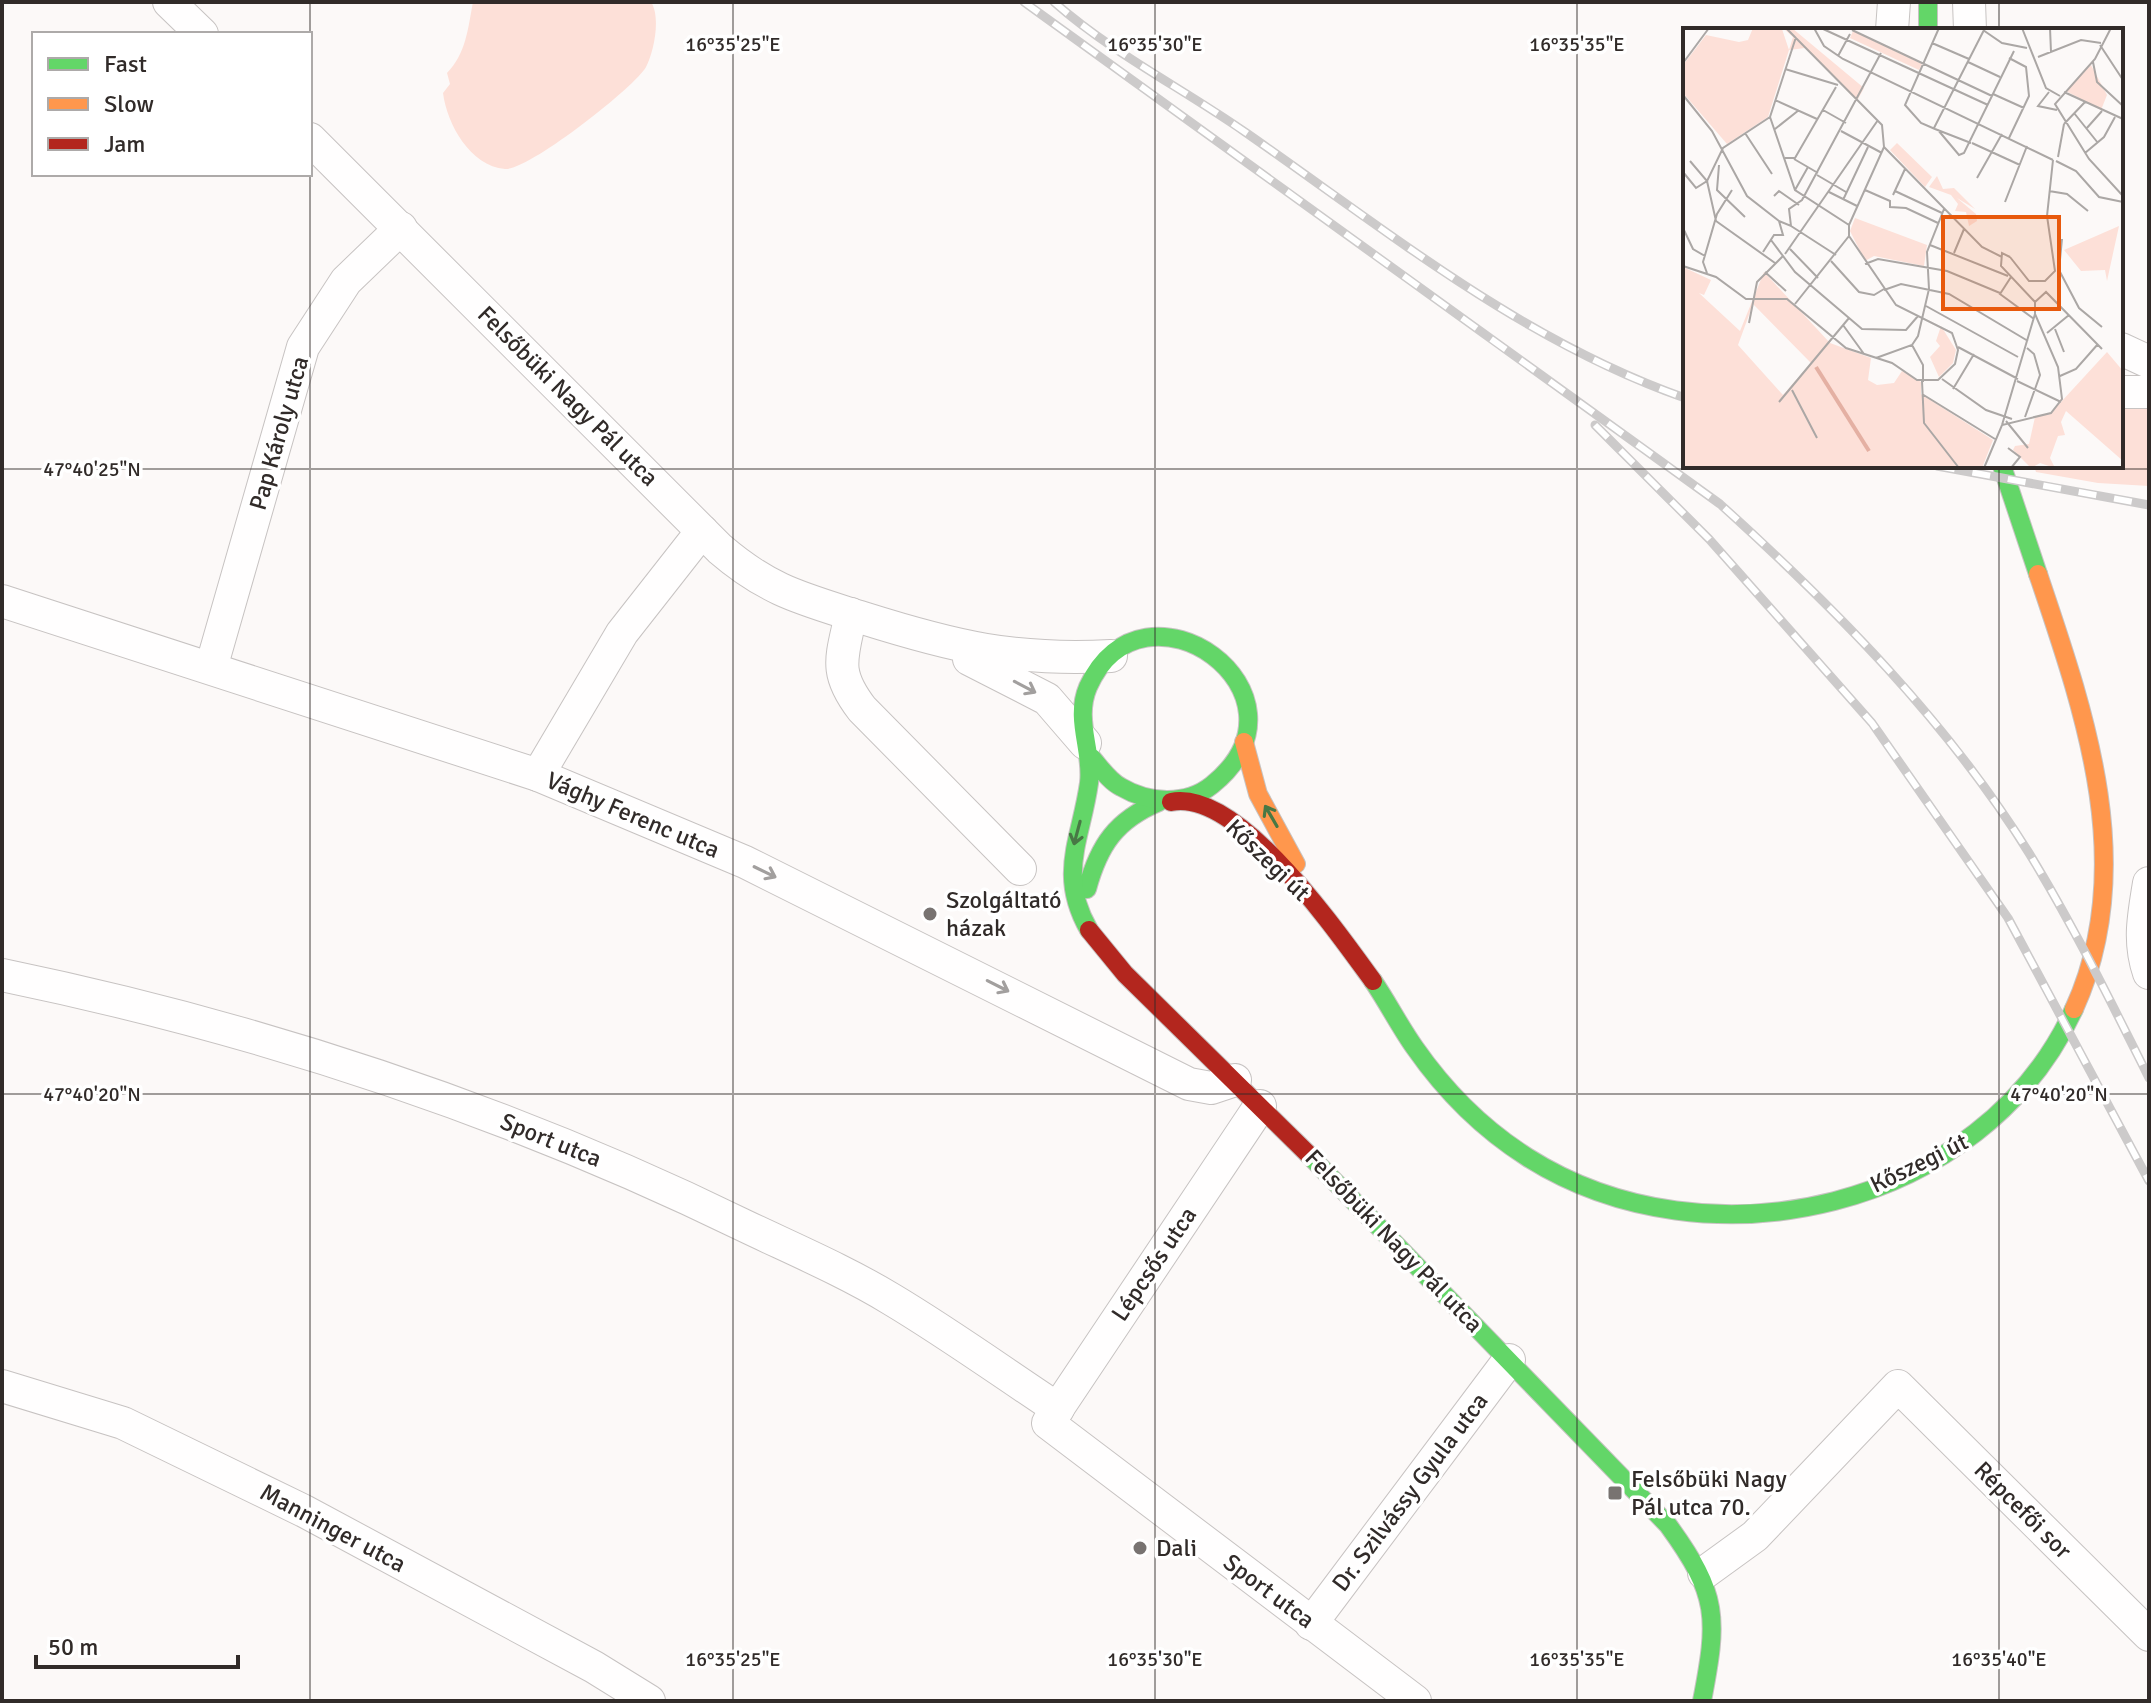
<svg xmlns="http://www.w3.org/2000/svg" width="2151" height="1703" viewBox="0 0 2151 1703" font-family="Signika,sans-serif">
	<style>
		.green { fill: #fde0d8 }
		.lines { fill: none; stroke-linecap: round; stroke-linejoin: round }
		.street-casing { stroke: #c7c3c2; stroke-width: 34 }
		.fast-casing { stroke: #c7c3c2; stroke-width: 20 }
		.slow-casing { stroke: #c7c3c2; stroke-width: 20 }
		.jam-casing { stroke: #c7c3c2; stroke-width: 20 }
		.street { stroke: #fffefe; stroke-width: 32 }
		.fast { stroke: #63d668; stroke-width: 18 }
		.slow { stroke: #ff974d; stroke-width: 18 }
		.jam { stroke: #b3261e; stroke-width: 18 }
		.rail-casing { stroke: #cccaca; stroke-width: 9 }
		.rail { stroke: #fff; stroke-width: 6; stroke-dasharray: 18; stroke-linecap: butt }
		.oneway { stroke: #a29f9e }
		.oneway2 { stroke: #487845 }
		.ticks { fill: none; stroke: #312b29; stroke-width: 2; stroke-opacity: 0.45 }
		.poi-dot { fill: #787371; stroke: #fff; stroke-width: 3 }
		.labels { text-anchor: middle; stroke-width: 7; stroke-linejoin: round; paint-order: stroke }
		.street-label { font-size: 24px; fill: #312b29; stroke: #fff }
		.poi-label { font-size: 24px; fill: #312b29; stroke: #fff; text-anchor: start }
		.inset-river { fill: none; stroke: #e4b0a3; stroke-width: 4 }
		.inset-road { fill: none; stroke: #aba7a5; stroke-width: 2 }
		.view { fill: #e8590c; fill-opacity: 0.15; stroke: #e8590c; stroke-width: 4 }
		.inset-edge { fill: none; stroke: #312b29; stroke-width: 4 }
		.ticks-label { font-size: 20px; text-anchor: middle; fill: #312b29; stroke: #fff; stroke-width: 7; stroke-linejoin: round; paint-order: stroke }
	</style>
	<rect width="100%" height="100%" fill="#fcf9f8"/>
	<!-- green -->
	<g class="green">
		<path d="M473,2h178c10,15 3,50 -5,65 -11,20 -118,104 -141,102 -35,-3 -58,-45 -62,-76l7,-9 -3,-11c19,-19 21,-45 26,-71z"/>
		<path d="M2149,405v81l-51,-3 -62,-11 -2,-6h87v-59z"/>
	</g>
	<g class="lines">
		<defs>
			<g id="street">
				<path d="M169,2l33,32"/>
				<path d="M1969,2l1,28"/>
				<path d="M1892,30l2,-28"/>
				<path d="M310,139l410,410c50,43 84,50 143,69 92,29 151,43 248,38"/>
				<path d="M2121,349l28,13"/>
				<path d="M2121,392h28"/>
				<path d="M2,601l536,174 207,87 444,222 22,4 24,-8"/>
				<path d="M851,614c-9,44 -18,57 11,95l158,160"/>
				<path d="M969,659l78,40 38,44"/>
				<path d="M211,668l92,-321 43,-66 55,-53"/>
				<path d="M538,775l84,-142 80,-102"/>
				<path d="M2149,883c-5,32 -11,58 0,90"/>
				<path d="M2,975c256,53 508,136 743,251 48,23 100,45 146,73 57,34 111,73 167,110"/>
				<path d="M1260,1106l-212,317 367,278"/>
				<path d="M2,1386l121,37 181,88 290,156 55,34"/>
				<path d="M1704,1573l51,-37 143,-150 251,249"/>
				<path d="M1311,1624l198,-264"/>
			</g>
			<g id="fast">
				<path d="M1928,2v28"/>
				<path d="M2002,466l36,108"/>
				<path d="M1087,889c12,-44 29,-69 72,-87"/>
				<path d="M1089,930c-32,-56 -8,-90 0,-147 4,-33 -15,-63 -1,-96 55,-123 237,7 124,98 -26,21 -64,18 -91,2 -12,-6 -21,-20 -30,-30"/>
				<path d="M1373,981c15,22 27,46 42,67 30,43 68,81 112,109 181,115 456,52 547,-148"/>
				<path d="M1308,1154l360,371c51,70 50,93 34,176"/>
			</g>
			<g id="slow">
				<path d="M2038,574c47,139 101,293 36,435"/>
				<path d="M1244,742l14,52 38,70"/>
			</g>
			<g id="jam">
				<path d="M1171,802c67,-14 166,130 202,179"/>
				<path d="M1089,930l36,44 183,180"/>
			</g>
		</defs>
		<!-- street casing -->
		<use href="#street" class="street-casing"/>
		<!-- fast casing -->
		<use href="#fast" class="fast-casing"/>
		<!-- slow casing -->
		<use href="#slow" class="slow-casing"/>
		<!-- jam casing -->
		<use href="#jam" class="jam-casing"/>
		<!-- street -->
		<use href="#street" class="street"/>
		<!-- fast -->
		<use href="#fast" class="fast"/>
		<!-- slow -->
		<use href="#slow" class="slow"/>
		<!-- jam -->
		<use href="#jam" class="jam"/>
		<defs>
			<g id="rail">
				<path d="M1024,2l696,502c116,105 226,216 309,349 44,72 82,149 120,225"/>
				<path d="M1054,2c58,51 128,86 191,130 140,97 277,209 440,266"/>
				<path d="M1595,425l114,114 163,184 136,195 141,263"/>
				<path d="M1937,466l212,39"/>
			</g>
		</defs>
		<!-- rail casing -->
		<use href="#rail" class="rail-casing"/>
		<!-- rail -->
		<use href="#rail" class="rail"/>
	</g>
	<!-- one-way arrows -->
	<defs><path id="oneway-shaft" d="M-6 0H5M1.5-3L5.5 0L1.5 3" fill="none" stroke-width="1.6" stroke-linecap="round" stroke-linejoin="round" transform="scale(2)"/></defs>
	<g class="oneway">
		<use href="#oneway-shaft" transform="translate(1025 687) rotate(28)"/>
		<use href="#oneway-shaft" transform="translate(765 872) rotate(26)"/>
		<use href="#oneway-shaft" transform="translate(998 986) rotate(27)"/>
	</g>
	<g class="oneway2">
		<use href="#oneway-shaft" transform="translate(1271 816) rotate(-120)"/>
		<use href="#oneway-shaft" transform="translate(1077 833) rotate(105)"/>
	</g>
	<!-- ticks -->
	<path class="ticks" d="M310,2v1699M733,2v1699M1155,2v1699M1577,2v1699M1999,2v28M1999,466v1235M2,469h2147M2,1094h2147"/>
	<!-- markers -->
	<g class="poi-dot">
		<circle cx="930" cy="914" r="8"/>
		<rect x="1607" y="1485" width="16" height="16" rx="4"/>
		<circle cx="1140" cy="1548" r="8"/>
	</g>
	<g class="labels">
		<!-- street labels -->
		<g class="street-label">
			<text transform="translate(568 396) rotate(45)" y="8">Felsőbüki Nagy Pál utca</text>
			<text transform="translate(279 433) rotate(-74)" y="8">Pap Károly utca</text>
			<text transform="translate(633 815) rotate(23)" y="8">Vághy Ferenc utca</text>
			<text transform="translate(1268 860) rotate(44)" y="8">Kőszegi út</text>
			<text transform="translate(551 1140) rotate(22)" y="8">Sport utca</text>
			<text transform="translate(1919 1163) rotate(-26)" y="8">Kőszegi út</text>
			<text transform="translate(1394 1241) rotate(46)" y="8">Felsőbüki Nagy Pál utca</text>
			<text transform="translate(1154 1264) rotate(-56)" y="8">Lépcsős utca</text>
			<text transform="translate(1410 1492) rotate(-53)" y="8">Dr. Szilvássy Gyula utca</text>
			<text transform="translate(2023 1510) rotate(45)" y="8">Répcefői sor</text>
			<text transform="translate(333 1528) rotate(28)" y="8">Manninger utca</text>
			<text transform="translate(1269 1591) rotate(37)" y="8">Sport utca</text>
		</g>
		<!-- poi labels -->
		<g class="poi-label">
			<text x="946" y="908">Szolgáltató<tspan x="946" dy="28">házak</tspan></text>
			<text x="1631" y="1487">Felsőbüki Nagy<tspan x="1631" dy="28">Pál utca 70.</tspan></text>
			<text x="1156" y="1556">Dali</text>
		</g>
	</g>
	<!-- overview -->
	<g transform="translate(1683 28)">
		<rect width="440" height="440" fill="#fcf9f8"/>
		<path d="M70,0l29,1 7,21 4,-13 -10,-9h9l72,60 -7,13 -52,-53 -16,2 -21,67 -41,27 -44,-51v-28l23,-30 33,7 9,-2zM170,3l69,33 -3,6 -69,-32zM408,37l16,30 -6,15 -35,-19zM214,115l35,34 -7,10 -35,-37zM254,148l6,13 11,-1 21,21 -18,-11 19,16 1,7 -8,5 -3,-14 -11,-1 3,-7 -7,-9 -22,-8zM172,190l72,27 -3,21 -50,-10 -9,5 -15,-30zM436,198l-12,55 -2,-11 -24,1 -17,-21zM0,239l28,13 -7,15 -5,-2 41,38 24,-59 66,71 41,15 -3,22 9,5 17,-2 8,-12 19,11v12l72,46 -11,28h-299zM70,276l58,59 -28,32 -45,-50zM258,298l15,24 -3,13 -14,14 -9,-20 10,-11 -4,-5zM424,324l16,19v90l-57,-50 -5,11 4,13 -7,1 -8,22 5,10 -15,-5 -9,5 -18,-18 2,-4 14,-2 6,-27 15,-3z" fill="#fde0d8" fill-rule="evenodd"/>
		<path class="inset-river" d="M133,339l53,84"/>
		<path class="inset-road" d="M131,0l10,18 19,13 210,101M138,0l167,77M339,0l24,60 14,8M367,0l1,24M428,0l-16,31 -40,45 34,55 34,37M169,2l140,66M300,2l19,13 25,5M249,15l37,16M417,17l23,35M155,28l12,-22M355,29l43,-17 20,3M326,30l17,9 3,29 -20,42M285,34l32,15M410,34l4,20 26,24M0,35l26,-35M102,41l53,16M366,64l-11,14 19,4M381,64l59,27M310,66l31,14M0,67l29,36 35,65 32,25M92,72l42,19M140,82l23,13M391,85l24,30M87,89l25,73 54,35M87,89l26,-80M381,96l21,-22M251,100l51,-100M92,101l24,-19M252,101l-14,-6 -16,-18 34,-77M252,101l36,14M403,101l16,-18M255,102l21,25 5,-2 50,-102M158,103l41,22M62,105l27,41M289,115l48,22M201,119l98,100 20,10M402,125l19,-16 11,-20M375,129l6,-33M102,130h10l41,-71M111,131l24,14M373,133l20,10 23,26 24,5M36,137l-2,25 28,27M0,144l13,16 11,-7 -17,-20M134,147l29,17M294,150l25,-44M112,162l13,-23M182,162l25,11v6l16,1 32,15M212,163l47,22M366,163l18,3 21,17M146,164l28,14M210,167l12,-26M91,168l5,-5 20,14M160,172l25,-53M322,174l22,-56M33,193l-9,-40 16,-33 47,-31M33,193l59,42M108,198l45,29M0,200l10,21 12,7M379,211l-3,31 20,38 23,19M88,212l24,32 67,57 44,1 12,-14M247,217l78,31M107,221l28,29M80,224l11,-17h9l-4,-14 12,5 -2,-17 13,-9 79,-147M271,225l10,-24M102,226l93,-134M327,229l19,24h16l10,-10 -8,-55 6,-56M148,233l28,31 15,3 10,-6M182,236l13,-5 69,12 53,22M0,238l33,11 30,22h41l59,49 46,15 25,17h21l17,-16 3,-14 -6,-17 -56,-28 -47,-69v-11l35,-78 -2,-22 -96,-97M82,244l21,19M24,245l-4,-11 14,-48 15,-24M328,249l-11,17 34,25M201,262l17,-6 48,10 79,47M352,274l11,-10 56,57M112,276l54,-68M243,278l92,51M66,295l8,-41 26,-26M160,297l21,29M372,301l9,23M364,305l22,-18M229,317l11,20v17M275,319l60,32M193,330l36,-13 6,-9 11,-47 -2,-37 17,-43M377,348l16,-7 22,-25M259,351l44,31 26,9M239,353l2,42 35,45M334,353l44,21M270,361l21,-35M109,362l25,48M239,366l73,45M96,374l70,-84M342,389l15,-42 -6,-21 -7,-6M323,393l22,27M319,397l33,-111M325,420l12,9 -9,11M301,440l18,-43 49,-12 11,-14 -4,-32 -23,-53v-12l-34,-36 1,-13 8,4"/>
		<path class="view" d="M260,189h116v92h-116z"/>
		<rect width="440" height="440" class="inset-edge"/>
	</g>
	<g class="ticks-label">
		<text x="733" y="51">16°35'25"E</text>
		<text x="1155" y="51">16°35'30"E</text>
		<text x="1577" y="51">16°35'35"E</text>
		<text x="92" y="476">47°40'25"N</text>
		<text x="92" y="1101">47°40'20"N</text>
		<text x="2059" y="1101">47°40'20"N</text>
		<text x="733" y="1666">16°35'25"E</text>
		<text x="1155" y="1666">16°35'30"E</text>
		<text x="1577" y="1666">16°35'35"E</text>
		<text x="1999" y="1666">16°35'40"E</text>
	</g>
	<!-- border -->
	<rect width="2151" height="1703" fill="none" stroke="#312b29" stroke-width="8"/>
	<!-- legend -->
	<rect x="32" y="32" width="280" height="144" fill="#ffffff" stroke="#adaaa9" stroke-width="2"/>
	<rect x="48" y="58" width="40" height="12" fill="#63d668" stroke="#adaaa9" stroke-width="2"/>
	<text x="104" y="72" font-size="24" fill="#312b29">Fast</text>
	<rect x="48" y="98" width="40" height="12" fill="#ff974d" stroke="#adaaa9" stroke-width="2"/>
	<text x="104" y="112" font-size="24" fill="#312b29">Slow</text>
	<rect x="48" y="138" width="40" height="12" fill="#b3261e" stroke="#adaaa9" stroke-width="2"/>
	<text x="104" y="152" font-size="24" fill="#312b29">Jam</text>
	<!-- scale -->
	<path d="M36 1655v12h202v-12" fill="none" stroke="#312b29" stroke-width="4"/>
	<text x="48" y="1655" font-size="24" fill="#312b29" stroke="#ffffff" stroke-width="6" paint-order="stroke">50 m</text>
</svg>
